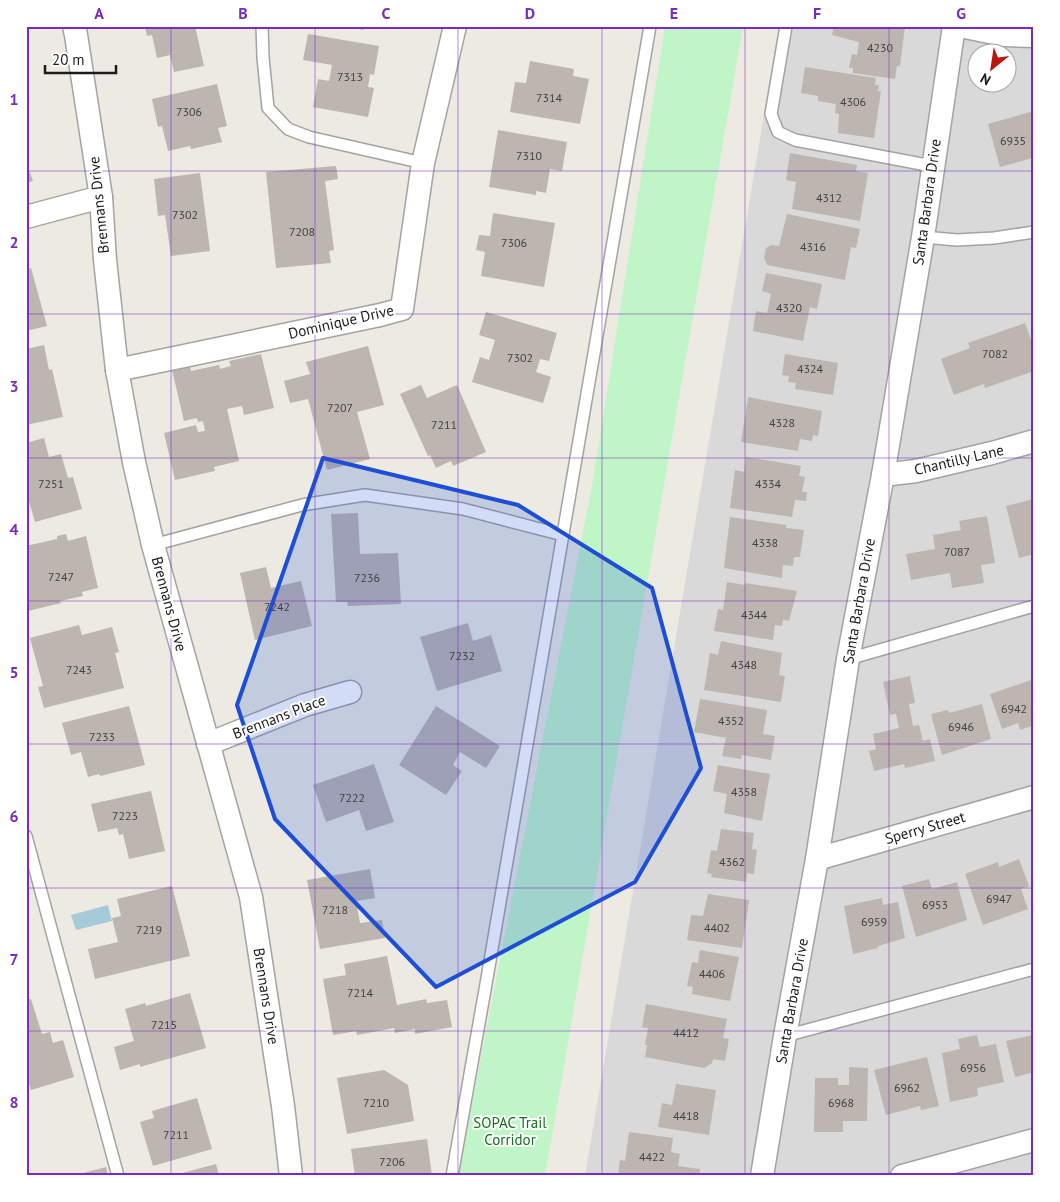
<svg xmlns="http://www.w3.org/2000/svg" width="1060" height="1202" viewBox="0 0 1060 1202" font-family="'PT Sans',sans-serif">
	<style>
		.residential { fill: #dad9d9; fill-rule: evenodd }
		.park { fill: #c0f5c7 }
		.water { fill: #a5cad8 }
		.building { fill: #bdb5af }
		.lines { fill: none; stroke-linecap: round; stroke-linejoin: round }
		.service-casing { stroke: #a3a3a3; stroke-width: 14 }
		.minor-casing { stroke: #a3a3a3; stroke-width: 25 }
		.service { stroke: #fff; stroke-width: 11 }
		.minor { stroke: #fff; stroke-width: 22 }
		.marked { fill: #1d4ed8; fill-opacity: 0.2; stroke: #1d4ed8; stroke-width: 4; stroke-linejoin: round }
		.grid { fill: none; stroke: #7b2cbf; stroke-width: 1; stroke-opacity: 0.55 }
		.labels { text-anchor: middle; stroke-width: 4; stroke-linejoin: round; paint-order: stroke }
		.number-label { font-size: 12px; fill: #444241 }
		.street-label { font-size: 15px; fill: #1c1c1c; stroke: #fff }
		.park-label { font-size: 15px; fill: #12711f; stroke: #fff }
		.neatline { fill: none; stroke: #7b2cbf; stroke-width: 2 }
		.grid-label { font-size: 16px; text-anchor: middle; font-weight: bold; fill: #7b2cbf }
	</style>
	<rect width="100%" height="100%" fill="#edeae2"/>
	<!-- residential -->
	<path class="residential" d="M779,26h255v1150h-449zM978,52h30v30h-30z"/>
	<!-- park -->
	<path class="park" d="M665,26h78l-198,1150h-87l135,-696z"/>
	<!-- water -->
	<path class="water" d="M108,905l4,16 -36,9 -5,-15z"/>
	<!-- building -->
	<g class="building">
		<path d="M138,26h57l9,40 -30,6 -4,-17 -13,3 -5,-23 -5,1 -2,-9 -6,1z"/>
		<path d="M350,26h14l-1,4z"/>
		<path d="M834,26h71l-5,40h-3l-2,13 -42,-6v-5h-4l3,-14 5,1 2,-13 -27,-7z"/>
		<path d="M308,34l71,12 -5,29 -4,-1 -2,13 6,1 -6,29 -55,-10 5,-28 11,2 3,-16 -29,-5z"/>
		<path d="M530,61l44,8 -1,7 16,3 -9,45 -70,-12 5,-30 11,1z"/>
		<path d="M805,67l71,11 -1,7h4l-1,6h3l-7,47 -36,-5 1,-19 -4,-1 1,-9 -18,-3v-5l-17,-3z"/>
		<path d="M217,84l10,42 -9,2 4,14 -31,7 -1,-3 -22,5 -6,-25 -4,1 -6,-28z"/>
		<path d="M1034,111v51l-2,-4 -32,9 -12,-43z"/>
		<path d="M498,130l69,12 -5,29 -12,-2 -4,24 -10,-2v4l-47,-8z"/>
		<path d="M790,153l67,12 -1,6 12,2 -8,48 -68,-12 4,-27 -10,-2z"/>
		<path d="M26,162l7,19 -7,2z"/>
		<path d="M336,166l2,13 -13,2 9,69 -5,1 2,12 -55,5 -10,-96z"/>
		<path d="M200,173l10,78 -39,5 -6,-41 -7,1 -4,-37z"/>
		<path d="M493,213l62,10 -11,64 -63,-11 4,-24 -9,-2 3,-15 11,1z"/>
		<path d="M787,214l73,15 -4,19 -5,-1 -6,33 -78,-15 -3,-7 2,-10 5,-3 8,1z"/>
		<path d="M31,268l16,58 -21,5v-62z"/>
		<path d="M766,273l56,11 -5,25 -7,-2 -7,34 -50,-10 3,-20 11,2 4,-19 -9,-3z"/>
		<path d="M486,312l71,21 -8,28 -9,-2 -4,13 15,5 -8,26 -71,-21 8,-25 9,3 6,-20 -16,-5z"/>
		<path d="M1025,323l9,25v23l-49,17 -1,-4 -30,11 -13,-36 29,-11 -2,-5z"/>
		<path d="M44,345l5,25 3,-1 11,48 -37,8v-76z"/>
		<path d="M368,346l16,59 -27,7 13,47 -43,11 -19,-71 -18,4 -6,-22 26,-7 -4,-12z"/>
		<path d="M261,354l13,54 -30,7 -2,-9 -15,3 12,52 -25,6 1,4 -40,9 -11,-47 32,-8 2,7 7,-1 -2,-10 -5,1 -1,-4 -13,3 -12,-51 18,-4 1,5 28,-6 1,4 11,-3 -2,-5z"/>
		<path d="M785,354l53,9 -5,32 -38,-6 1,-6 -8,-1 1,-6 -7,-1z"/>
		<path d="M421,385l6,13 30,-13 29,67 -33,14 -2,-5 -15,7 -6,-13 -2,1 -28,-62z"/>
		<path d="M748,397l74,14 -4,25 -5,-1 -1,6 -12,-2 -2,12 -57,-9z"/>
		<path d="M44,438l5,19 12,-3 7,24 5,-1 9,32 -47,13 -9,-31v-48z"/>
		<path d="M746,457l55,9 -2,10 6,1 -3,15h5l-1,9 -11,-1 -3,17 -62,-9 5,-38 9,2z"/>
		<path d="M1034,499v55l-15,4 -13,-52z"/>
		<path d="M358,513l2,41 38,-1 3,51 -53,2 -1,-4h-11l-5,-88z"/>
		<path d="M987,516l8,47 -14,2 3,18 -32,5 -2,-15 -39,7 -5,-26 29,-5 -2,-14 28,-5 -2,-9z"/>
		<path d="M730,517l56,8v3l18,2 -4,27h-6l-1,9 -10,-1 -1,13 -58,-10z"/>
		<path d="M66,534l2,7 18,-5 12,52 -16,4 1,4 -23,5 1,2 -33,8 -2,-8v-57l31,-7v-3z"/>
		<path d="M266,567l5,21 30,-7 11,45 -57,14 -15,-67z"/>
		<path d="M727,582l18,3v-2l52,8 -8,30 -6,-1 -1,6 -7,-1 -2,15 -59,-9 4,-22 5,1z"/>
		<path d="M468,623l5,18 18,-6 11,36 -65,20 -17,-54z"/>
		<path d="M79,625l3,10 30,-8 7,25 -4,1 9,35 -80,20 -6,-21 5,-1 -13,-48z"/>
		<path d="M721,641l61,12 -3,22 6,1 -4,26 -77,-12 6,-37 8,2z"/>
		<path d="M910,676l5,27 -6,1 4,22 6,-1 4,16 7,-2 5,22 -30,7 -1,-4 -30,7 -5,-20 7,-2 -3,-15 26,-6 -3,-14 -6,1 -7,-33z"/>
		<path d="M1034,679v46l-14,5 -2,-7 -16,6 -12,-35z"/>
		<path d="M700,699l67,11 -4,24 12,2 -4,24 -29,-5 -1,4 -19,-3 4,-18 -32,-6z"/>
		<path d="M982,704l9,35 -49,16 -11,-41 17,-4 1,3z"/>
		<path d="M129,706l16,59 -45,11 -1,-2 -11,3 -7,-25 -10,3 -9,-32z"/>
		<path d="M436,706l64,40 -14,22 -26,-16 -7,13 9,6 -16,24 -47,-30z"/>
		<path d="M374,764l20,58 -28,9 -7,-21 -33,12 -13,-37z"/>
		<path d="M718,765l52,9 -8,47 -38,-8 3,-19 -14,-3z"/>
		<path d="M151,791l14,60 -36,8 -6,-25 -4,1 -2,-7 -19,4 -7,-28z"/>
		<path d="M721,829l33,4 -2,16 5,1 -3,24 -7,-1 -1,9 -35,-5 1,-3 -5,-1 4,-23 6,1z"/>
		<path d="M1019,859l10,27 -8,3 7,20 -45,16 -18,-51 33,-12 1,5z"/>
		<path d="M370,869l5,29 -19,3 4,22 22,-3 3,18 -65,11 -13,-69z"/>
		<path d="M929,879l3,10 25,-7 10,38 -51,17 -14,-51z"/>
		<path d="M172,886l18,70 -95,23 -7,-30 30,-7 -6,-24 9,-2 -4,-17z"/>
		<path d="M708,894l41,6 -7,48 -55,-8 4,-25 12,1z"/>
		<path d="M882,898l1,7 15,-3 7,36 -27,8v2l-25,6 -9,-48z"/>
		<path d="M700,950l39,7 -9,44 -38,-7 1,-7 -6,-1 5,-24 6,1z"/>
		<path d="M387,956l10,49 29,-6 1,4 20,-3 5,27 -37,7v-5l-20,4 -1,-5 -37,7 -1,-4 -23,4 -10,-56 23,-4 -2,-11z"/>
		<path d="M190,993l16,55 -66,19v-3l-20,6 -6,-23 20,-6 -9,-32 20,-6 1,3z"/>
		<path d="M31,999l11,35 8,-2 3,11 10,-3 11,37 -43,13 -5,-14v-76z"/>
		<path d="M646,1004l81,15 -4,19 6,1 -4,22 -12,-2 -1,4 -8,5 -59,-11 2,-12h-2l3,-17 -6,-1z"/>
		<path d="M977,1035l3,12 16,-3 8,38 -27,6 1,8 -28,6 -8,-49 18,-4 -2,-10z"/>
		<path d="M1034,1035v37l-19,5 -9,-36z"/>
		<path d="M927,1057l12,49 -18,4 -1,-4 -34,9 -12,-45z"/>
		<path d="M849,1067l19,1 -1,53h-24v11h-29l1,-54h23v7h11z"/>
		<path d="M384,1070l24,15 6,36 -67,13 -10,-56z"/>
		<path d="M676,1084l40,6 -7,45 -51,-8 4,-24 10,2z"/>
		<path d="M197,1098l15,51 -59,17 -13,-44 14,-4 -2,-7z"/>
		<path d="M629,1132l44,6 -2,14 9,2 -2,12 22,3 -1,7h-81l2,-16 5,1z"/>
		<path d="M427,1139l5,37h-77l-4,-27z"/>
		<path d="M216,1164l3,12h-44v-1z"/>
		<path d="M106,1167l2,9h-32v-1z"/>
	</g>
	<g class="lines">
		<defs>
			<g id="service">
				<path d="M262,26l1,31 5,51 20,21 21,8 114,26"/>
				<path d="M786,26l-15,88 7,18 17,8 137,26"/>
				<path d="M923,237l34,3 37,-2 40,-6"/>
				<path d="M153,545l149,-40 63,-10 98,14 100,26"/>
				<path d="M848,659l186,-53"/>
				<path d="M26,836l92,340"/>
				<path d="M785,1036l249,-67"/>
				<path d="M452,1176l34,-192 164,-958"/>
			</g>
			<g id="minor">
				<path d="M74,26l2,9 25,162 4,63 12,110 17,92 19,83 98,352 32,209 8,70"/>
				<path d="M960,26l44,9 30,1"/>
				<path d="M26,217l75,-20"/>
				<path d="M117,370l263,-55 22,-6 21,-146 32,-137"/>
				<path d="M883,475l33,-4 76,-18 42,-12"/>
				<path d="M208,744l97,-39 45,-13"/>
				<path d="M817,859l217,-62"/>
				<path d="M762,1176l23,-140 32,-177 31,-200 35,-184 40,-238 31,-211"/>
				<path d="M902,1176l132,-36"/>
			</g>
		</defs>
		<!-- service casing -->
		<use href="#service" class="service-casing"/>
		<!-- minor casing -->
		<use href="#minor" class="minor-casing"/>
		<!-- service -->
		<use href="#service" class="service"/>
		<!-- minor -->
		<use href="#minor" class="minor"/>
	</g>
	<!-- marked area -->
	<path class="marked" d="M323,458l195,47 134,83 49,180 -66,114 -199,105 -161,-168 -38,-114z"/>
	<!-- grid -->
	<path class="grid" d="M171,26v1150M315,26v1150M458,26v1150M602,26v1150M745,26v1150M889,26v1150M26,171h1008M26,314h1008M26,458h1008M26,601h1008M26,744h1008M26,888h1008M26,1031h1008"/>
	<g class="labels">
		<!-- number labels -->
		<g class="number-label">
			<text x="880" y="52">4230</text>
			<text x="350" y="81">7313</text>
			<text x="549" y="102">7314</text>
			<text x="853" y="106">4306</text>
			<text x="189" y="116">7306</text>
			<text x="1013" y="145">6935</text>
			<text x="529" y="160">7310</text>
			<text x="829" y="202">4312</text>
			<text x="185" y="219">7302</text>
			<text x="302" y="236">7208</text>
			<text x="514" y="247">7306</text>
			<text x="813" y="251">4316</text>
			<text x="789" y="312">4320</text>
			<text x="995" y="358">7082</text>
			<text x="520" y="362">7302</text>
			<text x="810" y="373">4324</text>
			<text x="340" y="412">7207</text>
			<text x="782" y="427">4328</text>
			<text x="444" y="429">7211</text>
			<text x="51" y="488">7251</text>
			<text x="768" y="488">4334</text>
			<text x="765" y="547">4338</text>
			<text x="957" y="556">7087</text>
			<text x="61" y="581">7247</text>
			<text x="367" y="582">7236</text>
			<text x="277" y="611">7242</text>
			<text x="754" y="619">4344</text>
			<text x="462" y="660">7232</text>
			<text x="744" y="669">4348</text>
			<text x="79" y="674">7243</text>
			<text x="1014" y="713">6942</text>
			<text x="731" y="725">4352</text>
			<text x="961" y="731">6946</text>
			<text x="102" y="741">7233</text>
			<text x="744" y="796">4358</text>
			<text x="352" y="802">7222</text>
			<text x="125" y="820">7223</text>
			<text x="732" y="866">4362</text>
			<text x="999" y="903">6947</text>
			<text x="935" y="909">6953</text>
			<text x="335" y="914">7218</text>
			<text x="874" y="926">6959</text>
			<text x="717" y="932">4402</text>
			<text x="149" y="934">7219</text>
			<text x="712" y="978">4406</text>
			<text x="360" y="997">7214</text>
			<text x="164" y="1029">7215</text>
			<text x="686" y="1037">4412</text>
			<text x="973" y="1072">6956</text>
			<text x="907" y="1092">6962</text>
			<text x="376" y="1107">7210</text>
			<text x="841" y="1107">6968</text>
			<text x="686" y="1120">4418</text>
			<text x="176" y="1139">7211</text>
			<text x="652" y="1161">4422</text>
			<text x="392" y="1166">7206</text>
		</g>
		<!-- street labels -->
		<g class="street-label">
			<text transform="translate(927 202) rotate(-82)" y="5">Santa Barbara Drive</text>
			<text transform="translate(99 205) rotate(-96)" y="5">Brennans Drive</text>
			<text transform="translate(341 322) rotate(-13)" y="5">Dominique Drive</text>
			<text transform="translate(959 460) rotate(-13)" y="5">Chantilly Lane</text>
			<text transform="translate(859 601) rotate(-80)" y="5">Santa Barbara Drive</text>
			<text transform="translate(169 604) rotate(75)" y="5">Brennans Drive</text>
			<text transform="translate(279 717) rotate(-21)" y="5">Brennans Place</text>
			<text transform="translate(925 828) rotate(-16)" y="5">Sperry Street</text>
			<text transform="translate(266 996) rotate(81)" y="5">Brennans Drive</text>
			<text transform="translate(792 1001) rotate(-80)" y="5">Santa Barbara Drive</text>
		</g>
		<!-- park labels -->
		<g class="park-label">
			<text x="510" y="1128">SOPAC Trail<tspan x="510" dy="17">Corridor</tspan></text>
		</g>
	</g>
	<!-- border -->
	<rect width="1060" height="1202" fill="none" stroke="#ffffff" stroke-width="55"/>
	<!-- north arrow -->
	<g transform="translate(992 68) rotate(210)"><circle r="24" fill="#ffffff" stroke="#a4a4a4"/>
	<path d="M0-4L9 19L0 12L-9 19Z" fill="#bb150d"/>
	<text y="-8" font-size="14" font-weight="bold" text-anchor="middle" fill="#1c1c1c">N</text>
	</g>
	<!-- scale -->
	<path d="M45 65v8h71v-8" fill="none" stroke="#1c1c1c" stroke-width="2.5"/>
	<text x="52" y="65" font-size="15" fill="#1c1c1c" stroke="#ffffff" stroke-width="4" paint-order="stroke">20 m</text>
	<rect x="28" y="28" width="1004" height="1146" class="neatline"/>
	<g class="grid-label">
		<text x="99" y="19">A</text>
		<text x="243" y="19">B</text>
		<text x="386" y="19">C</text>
		<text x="530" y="19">D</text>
		<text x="674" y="19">E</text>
		<text x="817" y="19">F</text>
		<text x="961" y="19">G</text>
		<text x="14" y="105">1</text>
		<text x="14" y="248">2</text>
		<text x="14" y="392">3</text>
		<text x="14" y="535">4</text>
		<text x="14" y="678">5</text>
		<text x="14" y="822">6</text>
		<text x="14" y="965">7</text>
		<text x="14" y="1108">8</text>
	</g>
</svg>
